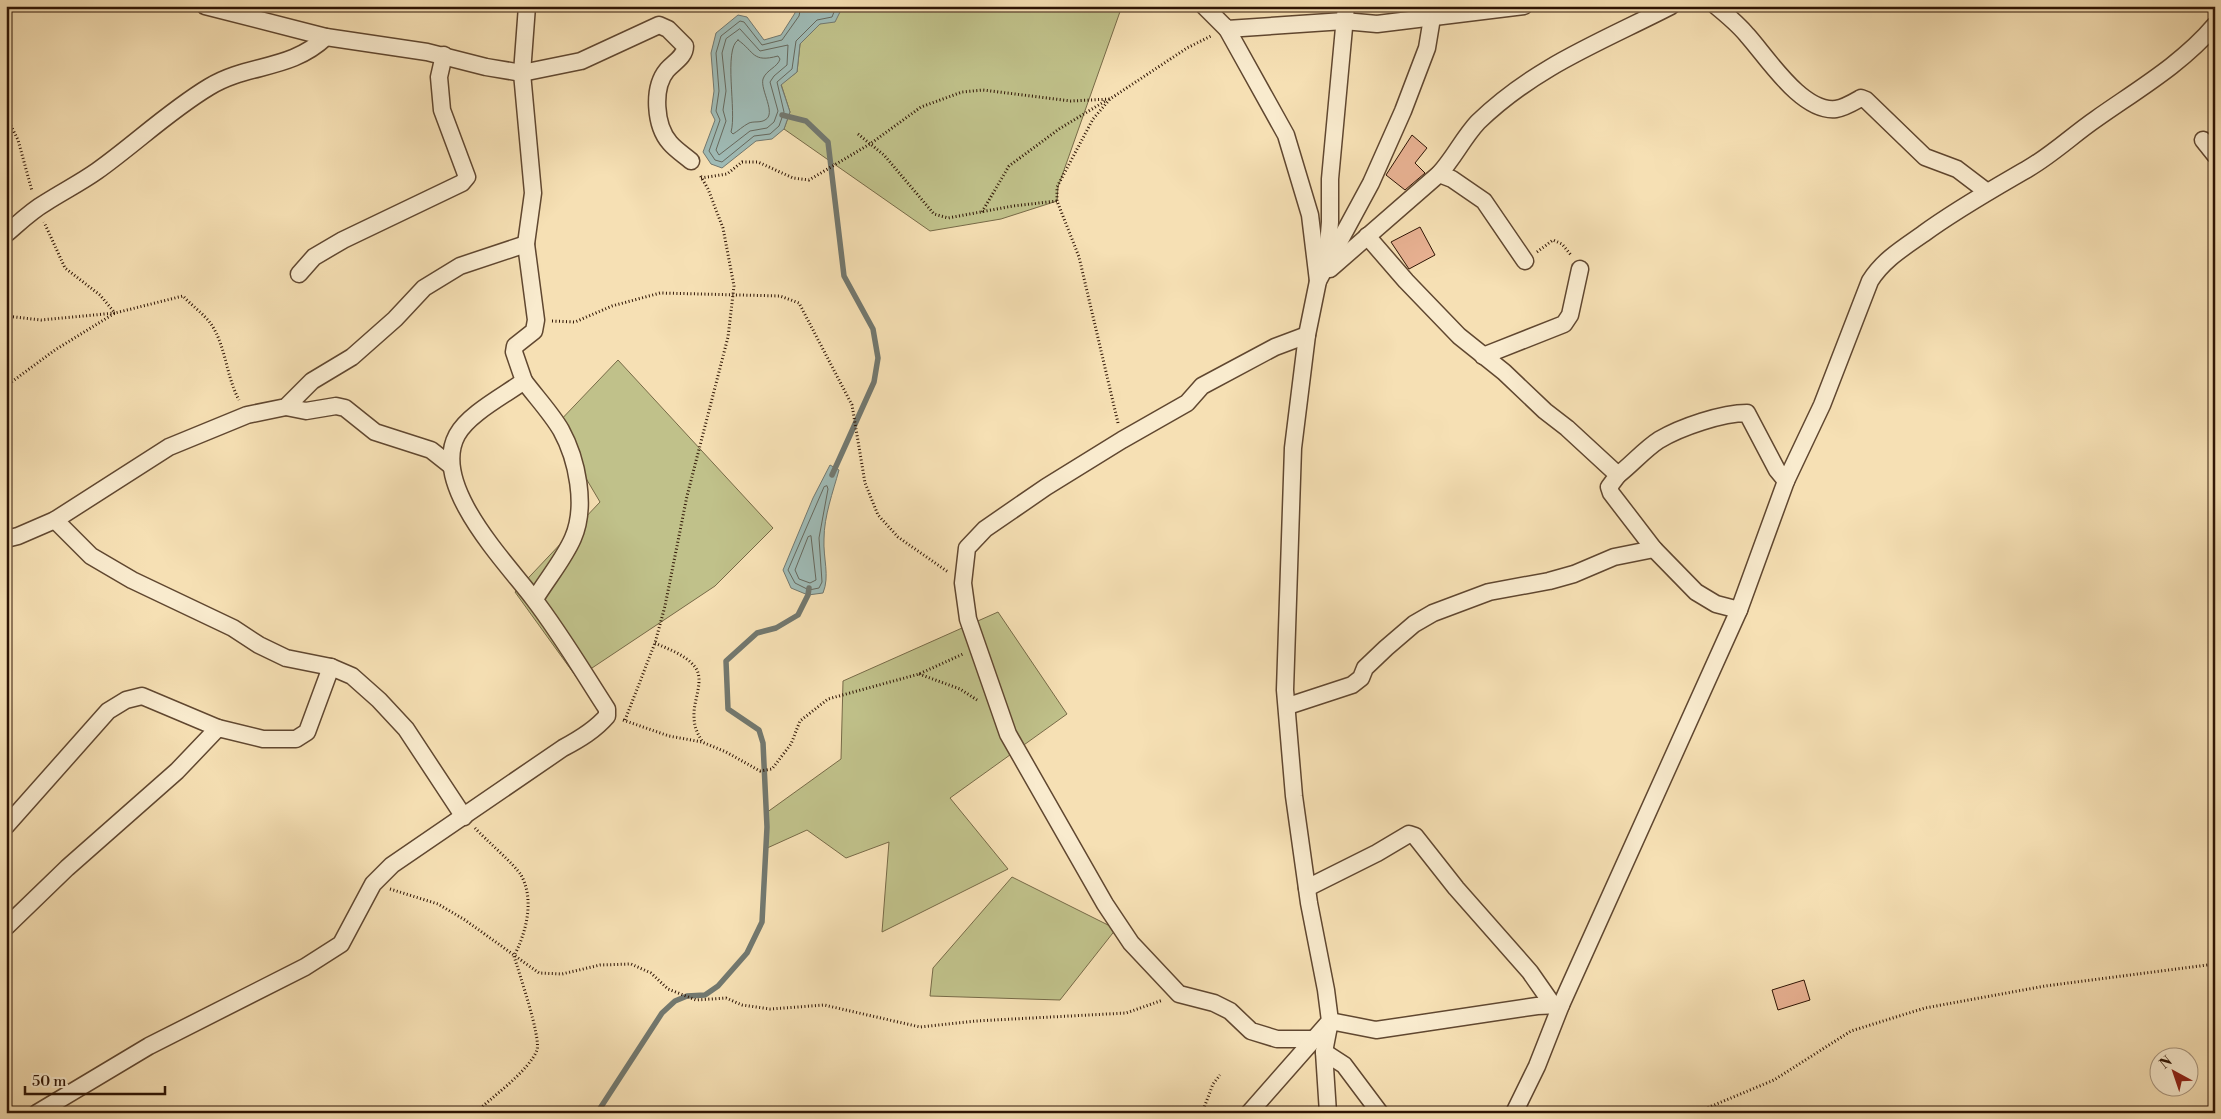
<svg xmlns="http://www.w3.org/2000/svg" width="2221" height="1119" viewBox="0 0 2221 1119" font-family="'Libre Bodoni',serif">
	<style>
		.green { fill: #c0c18a; stroke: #776a47 }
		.water { fill: #9fbbb6; stroke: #72786f }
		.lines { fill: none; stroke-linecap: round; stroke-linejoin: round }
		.shore { stroke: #66685d; stroke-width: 1 }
		.stream { stroke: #72786f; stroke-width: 5.5 }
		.building { fill: #e8b192; stroke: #2e1404 }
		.street-casing { stroke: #604730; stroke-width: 19 }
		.path { stroke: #2e1404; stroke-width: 3; stroke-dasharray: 1 2.5; stroke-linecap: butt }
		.street { stroke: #f9ebce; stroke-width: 16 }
	</style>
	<rect width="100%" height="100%" fill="#f6e0b4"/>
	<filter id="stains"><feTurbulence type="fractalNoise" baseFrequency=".004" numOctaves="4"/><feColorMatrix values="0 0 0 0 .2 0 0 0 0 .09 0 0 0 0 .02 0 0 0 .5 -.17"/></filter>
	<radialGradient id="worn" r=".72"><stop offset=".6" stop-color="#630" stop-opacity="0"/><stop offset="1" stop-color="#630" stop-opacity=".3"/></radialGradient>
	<!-- green -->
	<g class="green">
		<path d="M833,6h289l-64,181 -1,14 -56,18 -71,12 -146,-102 6,-17 -9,-28 16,-12 3,-28 20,-20 21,-14z"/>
		<path d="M618,360l155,168 -58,58 -138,92 -62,-86 85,-90 -45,-76z"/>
		<path d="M998,612l69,102 -117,84 58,71 -126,63 7,-90 -43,16 -39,-28 -42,19 1,-36 75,-54 2,-78z"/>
		<path d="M1012,877l104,52 -56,71 -130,-4 3,-28z"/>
	</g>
	<!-- water -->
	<g class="water">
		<path d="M796,6h37l8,4 -6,12 -15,2 -20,20 -3,28 -16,13 9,27 -6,17 -12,10 -16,2 -34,27 -11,-4 -8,-12 12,-32 -4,-8 3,-21 -3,-38 5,-20 22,-18 9,2 17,23 17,-5 14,-22z"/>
		<path d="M830,465l9,5c-6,22 -15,46 -15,69 -1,19 6,37 -1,54l-15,2 -17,-7 -8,-18 30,-72z"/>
	</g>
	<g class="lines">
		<!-- shore -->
		<g class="shore">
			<path d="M801,6l-2,10 -17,24 -20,5 -18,-23 -4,-1 -19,15 -5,17 3,38 -3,20 4,9 -11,31 6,9 7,2 32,-26 16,-2 9,-8 5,-14 -7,-30 15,-13 4,-28 21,-21 15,-3 2,-5 -1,-6"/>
			<path d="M740,29l20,22 28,-6 -1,20 -13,11 -4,6 8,29 -4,11 -7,6 -17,3 -31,24 -3,-5 10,-29 -3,-11 3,-19 -4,-38 4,-14z"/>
			<path d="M738,40c17,12 14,23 40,16l2,3c-2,8 -14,11 -17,20 -3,11 14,35 2,41 -5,3 -11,1 -16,3 -6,3 -11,8 -16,11l-2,-2c6,-20 -8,-83 7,-92z"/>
			<path d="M827,486l1,3 -9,49 3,44 -3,6 -10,2 -14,-7 -7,-13 36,-83z"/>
			<path d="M811,536l5,44 -6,3 -11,-4 -4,-9 13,-33z"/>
		</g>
		<!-- stream -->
		<g class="stream">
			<path d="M782,115l24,6 22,21 16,134 29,53 5,29 -4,24 -42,93"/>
			<path d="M597,1113l65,-100 13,-12 12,-5 18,-1 13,-9 29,-33 15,-31 5,-95 -4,-84 -4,-13 -31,-21 -2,-48 31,-28 19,-5 22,-13 10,-20 1,-7"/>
		</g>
	</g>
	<!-- building -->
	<g class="building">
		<path d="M1412,135l15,13 -12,15 10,10 -20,17 -19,-15z"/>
		<path d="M1420,227l15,28 -26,14 -18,-27z"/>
		<path d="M1804,980l6,20 -32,10 -6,-20z"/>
	</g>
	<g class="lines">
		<defs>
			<g id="street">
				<path d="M205,6l121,31 101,15 59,15 36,6 59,-12 78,-36 9,4 17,17c0,11 -11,16 -18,24 -15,18 -12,56 3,73 6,7 14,12 21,18"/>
				<path d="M1204,6l23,23 117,-8 33,3 147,-18"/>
				<path d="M1716,6c11,9 22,18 31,29 20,22 55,78 89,74 8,-1 18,-7 25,-11l5,2 59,57 32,12 29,22"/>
				<path d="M1227,29l59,106 24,80 8,66"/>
				<path d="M2203,140l12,15"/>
				<path d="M1439,174l13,5 32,22 41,60"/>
				<path d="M6,234c13,-11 25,-23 39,-31 17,-11 35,-20 52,-32 38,-27 72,-60 112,-84 39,-24 81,-16 117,-50"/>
				<path d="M1367,236l39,45 53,55 45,36 41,39 22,17 51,47 -9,12 2,6 43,56 42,43 20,12 23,6"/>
				<path d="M1327,258l3,-36v-43l16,-173"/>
				<path d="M1330,269l109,-95c15,-16 24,-36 39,-52 58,-56 123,-80 193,-116"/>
				<path d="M299,274l15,-17 29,-17 119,-57 5,-6 -25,-67 -3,-33 5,-22"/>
				<path d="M1307,335l-32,12 -73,39 -15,17 -65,37 -76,47 -61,42 -18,19 -4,35 5,36 40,115 97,170 26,39 48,51 35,9 16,8 21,20 26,8h35"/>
				<path d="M1483,356l81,-32 6,-9 10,-46"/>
				<path d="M524,381c12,16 27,32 37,49 16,29 26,76 12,108 -9,21 -26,41 -38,61"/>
				<path d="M286,407l20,4 30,-5 9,2 30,24 56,18 19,15"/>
				<path d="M1786,481l36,-76 48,-124c13,-21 33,-33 53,-47 34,-25 70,-45 106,-66 24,-14 45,-34 67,-49 41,-29 86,-55 119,-94"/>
				<path d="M55,520l36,36 41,24 101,48 26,17 27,13 45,9 21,9 27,24 27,29 58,88"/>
				<path d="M6,539l12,-3 37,-16 114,-73 78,-32 39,-8 26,-26 40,-24 43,-38 29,-31 36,-22 66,-22"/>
				<path d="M1288,706l64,-21 9,-7 4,-10 21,-20 28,-24 19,-11 56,-21 60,-11 25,-7 40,-17 40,-8"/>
				<path d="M6,826l102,-115 18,-11 16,-4 76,32"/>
				<path d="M1307,888l70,-35 32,-19 6,2 41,52 74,84 23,33"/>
				<path d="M6,927l61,-59 110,-97 41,-43 45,11h33l11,-7 24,-65"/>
				<path d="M1324,1052l20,13 36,48"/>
				<path d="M37,1113l112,-67 156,-79 36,-23 32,-60 19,-19 171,-117c17,-9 32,-18 44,-32v-7c-24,-37 -47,-76 -74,-111 -28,-37 -103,-113 -76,-163 11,-21 48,-40 67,-54l-10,-29 1,-6 19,-15 2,-11 -10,-76 7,-51 -11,-120 5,-67"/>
				<path d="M1249,1113l81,-92 -4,-31 -17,-87 -15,-107 -9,-106 8,-242 14,-113 11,-54 53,-98 32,-72 24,-63 7,-42"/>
				<path d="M1328,1113l-4,-61 6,-31 46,9 161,-24 24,-1 178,-395 47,-129 -9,-11 -30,-57c-25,0 -66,14 -88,27 -14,9 -27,24 -41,35"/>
				<path d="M1514,1113l23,-47 24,-61"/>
			</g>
		</defs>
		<!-- street casing -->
		<use href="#street" class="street-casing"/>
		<!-- path -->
		<g class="path">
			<path d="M6,116l12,24 14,51"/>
			<path d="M858,134l26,21 50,59 14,4 65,-12 44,-5"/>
			<path d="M701,178l26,-4 15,-12h16l35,16 16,2 61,-36 51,-37 41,-15 21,-2 88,11 39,-2"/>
			<path d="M982,212l27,-46 50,-37 48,-29"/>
			<path d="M1537,252l16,-12 9,4 9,11"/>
			<path d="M6,316l35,4 74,-7 -15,-18 -35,-27 -21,-46"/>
			<path d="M552,321l23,1 37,-16 48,-13 120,3 19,7 53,102 13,78 13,32 20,22 50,35"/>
			<path d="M6,386l49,-36 60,-37 68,-17c8,9 21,18 28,28 15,22 15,52 28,76"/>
			<path d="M1118,423l-39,-166 -22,-56v-14l36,-68 17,-20 77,-51 24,-12"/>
			<path d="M655,643c13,6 31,12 40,24 10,13 -2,34 -1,49 0,10 3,17 8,25"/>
			<path d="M919,674l41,15 17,11"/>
			<path d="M623,720l46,16 33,6 24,10 34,19 12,-2 19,-25 9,-23 28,-22 91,-25 44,-20"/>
			<path d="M625,720l30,-77 10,-37 22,-110 41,-159 6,-51 -11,-58 -15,-39 -8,-14"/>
			<path d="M475,828c10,11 40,37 46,47 14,25 5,58 -7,81 5,17 27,81 23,94 -8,21 -45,47 -62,63"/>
			<path d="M390,889l48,15 27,16 74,53 23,1 38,-9 31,-1 20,9 17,16 28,11 30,-2 16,7 28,4 54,-4 96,22 56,-6 150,-8 37,-13"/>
			<path d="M1202,1113l11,-29 7,-9"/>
			<path d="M1695,1113l79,-33 77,-49 74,-23 120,-22 170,-22"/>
		</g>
		<!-- street -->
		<use href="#street" class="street"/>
	</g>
	<!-- margin -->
	<rect width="2221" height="1119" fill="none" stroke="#f6e0b4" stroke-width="25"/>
	<rect x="8" y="8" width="2206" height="1104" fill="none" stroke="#2e1404" stroke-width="2.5"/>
	<rect x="12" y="12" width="2196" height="1094" fill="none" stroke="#2e1404"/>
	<!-- north arrow -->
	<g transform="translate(2174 1072) rotate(320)"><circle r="24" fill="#f9ebce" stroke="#a8957d"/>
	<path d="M0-4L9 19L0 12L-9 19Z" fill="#8f2418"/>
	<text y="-8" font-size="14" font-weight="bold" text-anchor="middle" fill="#2e1404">N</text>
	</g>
	<!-- scale -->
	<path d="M25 1086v8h140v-8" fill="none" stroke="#2e1404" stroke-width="2.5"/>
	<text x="32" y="1086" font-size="15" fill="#2e1404" stroke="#f9ebce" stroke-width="4" paint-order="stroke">50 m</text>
	<rect width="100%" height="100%" filter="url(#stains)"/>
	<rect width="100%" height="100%" fill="url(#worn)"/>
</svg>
